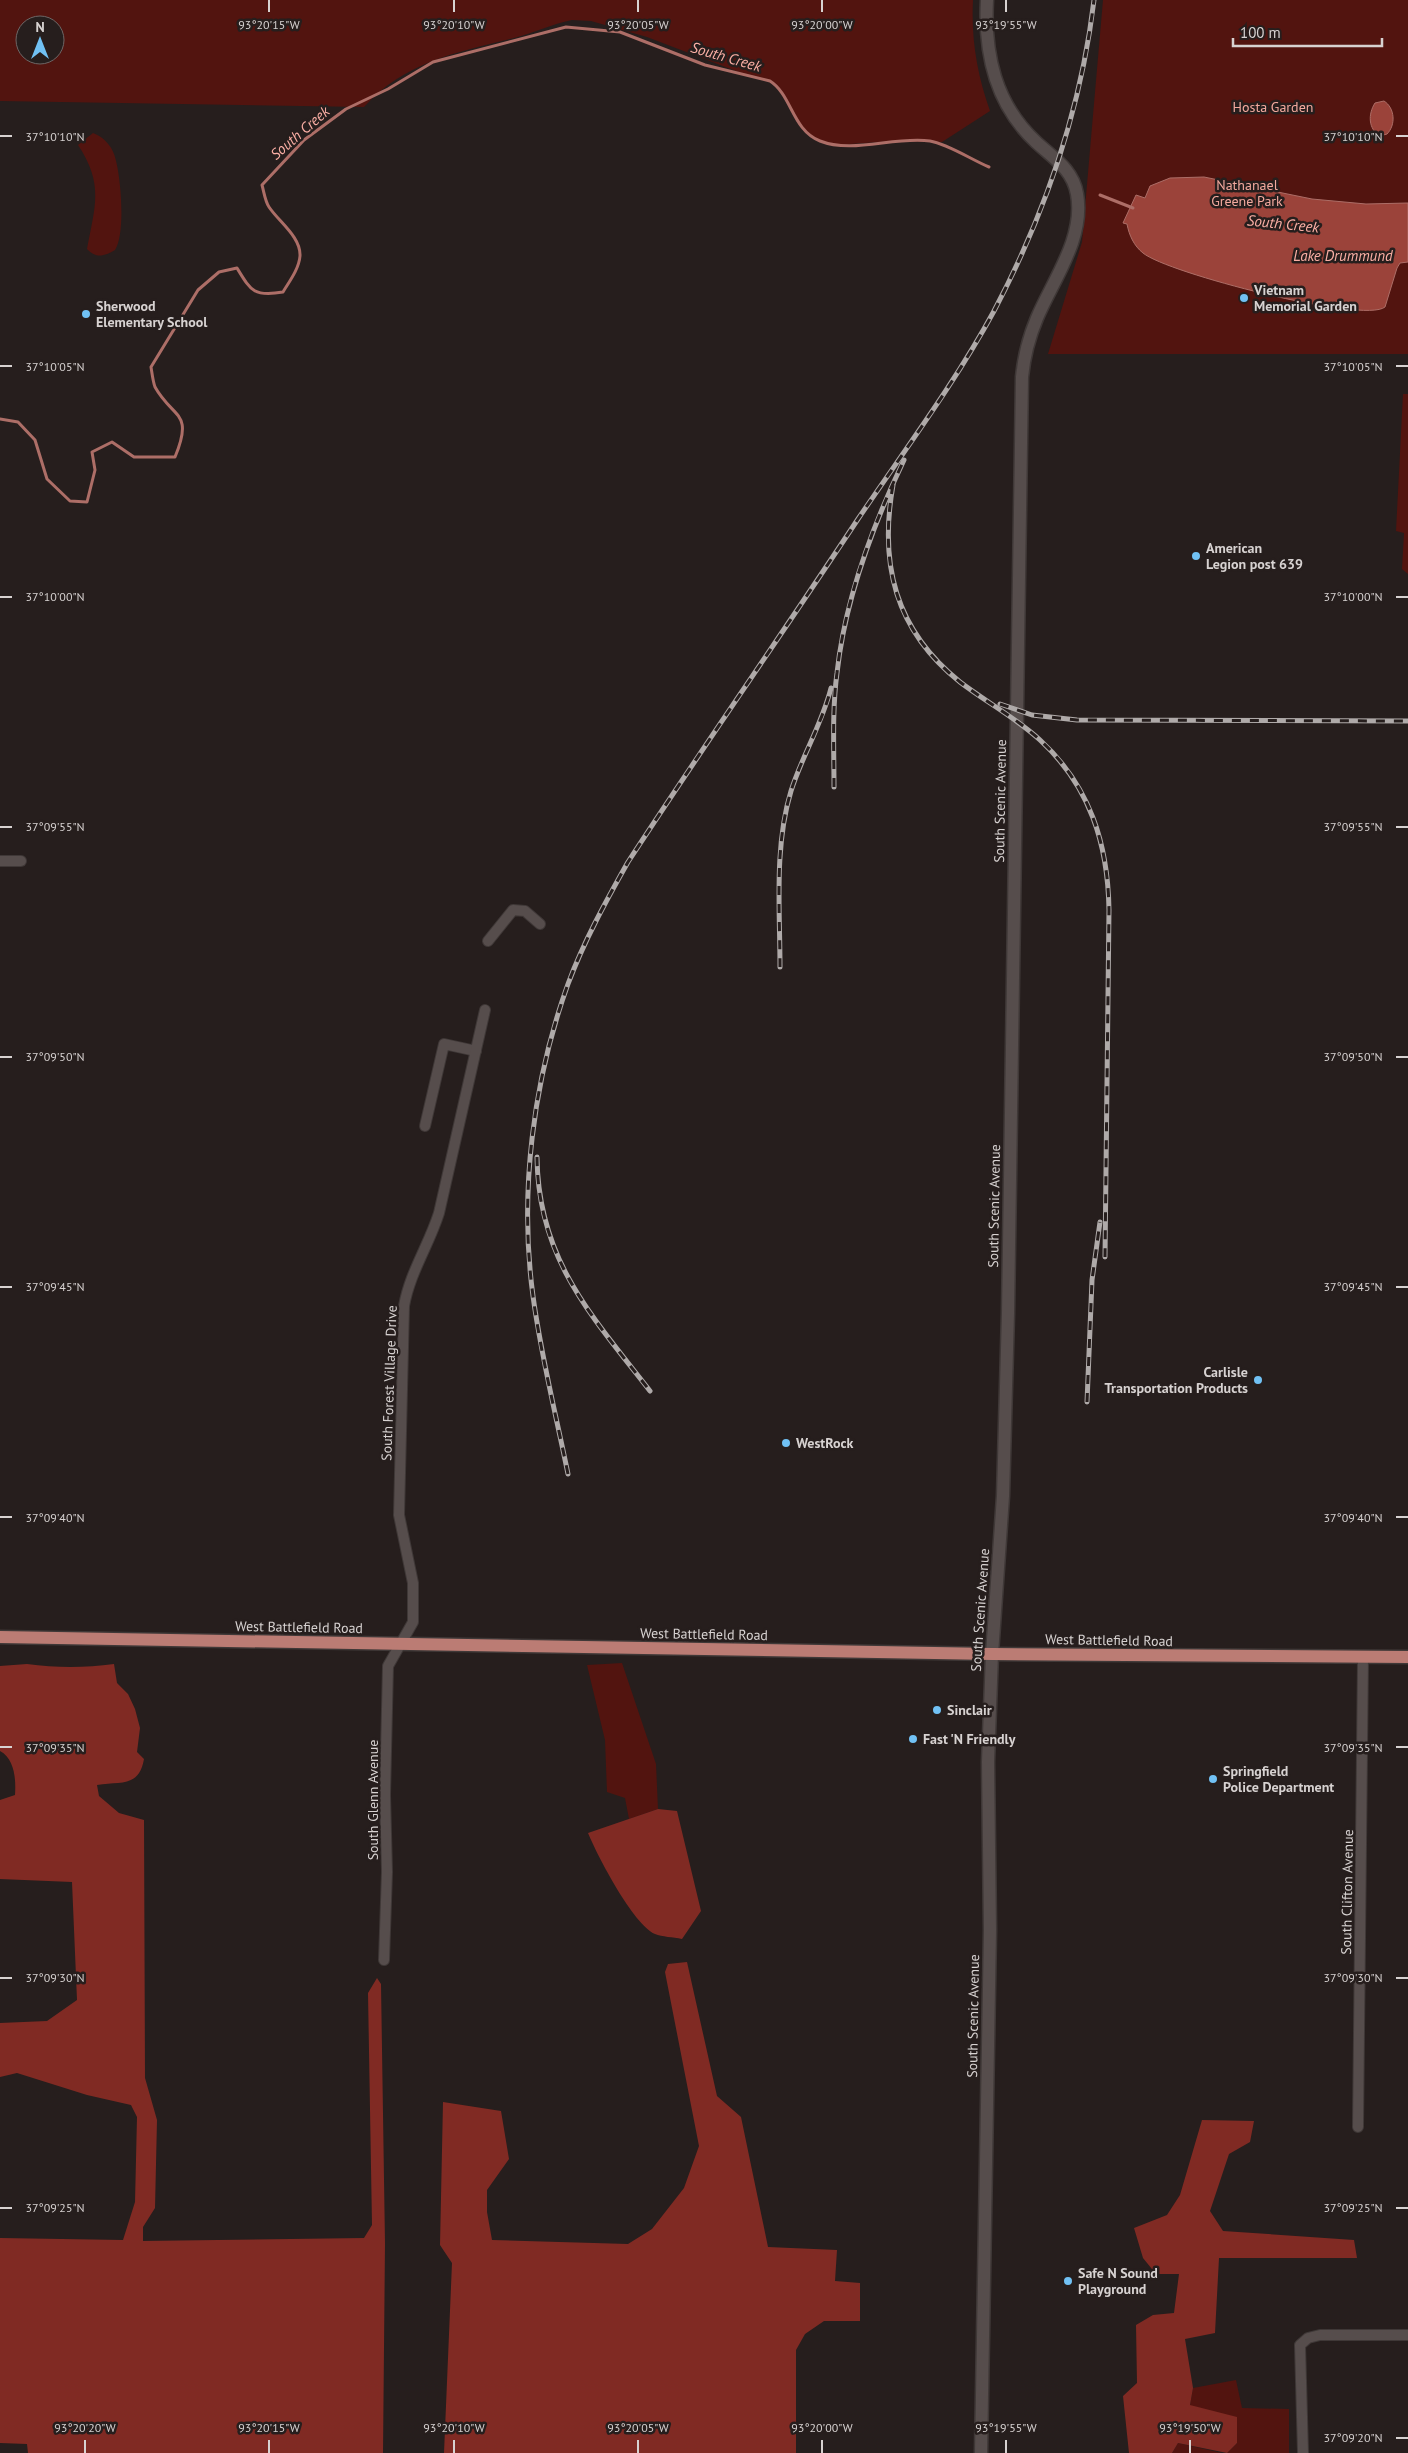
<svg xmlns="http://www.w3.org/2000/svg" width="1408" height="2453" viewBox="0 0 1408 2453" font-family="'PT Sans',sans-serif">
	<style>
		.green { fill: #52140f; fill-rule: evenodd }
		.forest { fill: #802a23 }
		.water { fill: #9b433a; stroke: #ad6e67 }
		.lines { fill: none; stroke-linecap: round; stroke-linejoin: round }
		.stream { stroke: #ad6e67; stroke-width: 3 }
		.street-casing { stroke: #3f3837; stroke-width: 12 }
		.secondary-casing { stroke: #3f3837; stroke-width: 15 }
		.primary-casing { stroke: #3f3837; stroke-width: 15 }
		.street { stroke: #564d4c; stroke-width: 10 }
		.secondary { stroke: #564d4c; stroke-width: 12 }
		.primary { stroke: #bb7c74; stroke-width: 12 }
		.rail-casing { stroke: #afaaa9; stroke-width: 5 }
		.rail { stroke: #261e1d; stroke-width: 3; stroke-dasharray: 9; stroke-linecap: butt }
		.ticks { fill: none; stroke: #d7d2d1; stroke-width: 2 }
		.poi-dot { fill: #71c1f4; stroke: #261e1d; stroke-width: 2 }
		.labels { text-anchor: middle; stroke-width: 5; stroke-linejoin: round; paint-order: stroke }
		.park-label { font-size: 14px; fill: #f3a99e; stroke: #261e1d }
		.poi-label { font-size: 14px; font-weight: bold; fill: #d7d2d1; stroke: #261e1d; text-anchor: start }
		.street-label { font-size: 14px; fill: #d7d2d1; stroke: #261e1d }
		.water-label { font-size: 15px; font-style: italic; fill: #fbafa5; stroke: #261e1d }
		.ticks-label { font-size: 12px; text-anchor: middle; fill: #d7d2d1; stroke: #261e1d; stroke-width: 5; stroke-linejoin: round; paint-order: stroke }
	</style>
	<rect width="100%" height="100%" fill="#261e1d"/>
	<!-- green -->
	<g class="green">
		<path d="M0,0h973c-2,39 4,74 17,111l-48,31 -49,-1 -57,4 -17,-4 -13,-9 -10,-12 -18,-34 -8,-5 -21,-5 -102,-39 -56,-16 -19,-1c-20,4 -39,13 -58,18 -56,14 -110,24 -150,69l-364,-6zM25,25h30v30h-30z"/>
		<path d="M1103,0h305v354h-360l34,-112z"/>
		<path d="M93,133c9,3 18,12 21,21 7,19 12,79 1,96 -10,6 -19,9 -28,-1 8,-43 17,-65 -9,-104z"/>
		<path d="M1403,394h5v180l-6,-5 2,-36 -8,-2z"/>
		<path d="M622,1663l34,101 2,45 -29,10 -4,-21 -18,-6 -2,-52 -18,-75z"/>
		<path d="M1236,2380l6,28 47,1v44h-62l10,-10 -47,-38 3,-17z"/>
		<path d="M1178,2443l44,10h-50z"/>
	</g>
	<!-- forest -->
	<g class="forest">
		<path d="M27,1664c29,4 58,4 87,0l3,19 11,11 7,15 5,19 -3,24 7,7c-5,29 -24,22 -47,26l2,11 20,17 25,7 1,258 12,42 -2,88 -12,19v14l221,-3 8,-13 -4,-232 9,-15 4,6 4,259 -2,210h-355l-1,-9 -27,-1v-205l123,2 12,-38 2,-85 -6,-12 -44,-10 -70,-22 -17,4v-54l47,-2 30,-21 -5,-118 -72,-3v-79l15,-5c1,-15 0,-36 -15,-44v-85z"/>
		<path d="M658,1809l19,2 24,100 -19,28c-9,-2 -20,-2 -27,-5 -22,-10 -57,-77 -67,-101z"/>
		<path d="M687,1962l30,134 24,21 27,130 69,3 -2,31 25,2v38h-36l-19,13 -9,16v103h-352l8,-190 -12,-18 3,-143 58,9 8,48 -22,31v22l5,28 136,4 24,-15 32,-41 15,-42 -34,-174 3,-8z"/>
		<path d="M1202,2120l52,1 -4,21 -21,12 -19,57 13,20 131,9 3,18h-138l-4,75 -30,6 8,49 -3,17 47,12v26l-10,10 -49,-10 -6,10h-43l-6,-57 14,-13 -1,-58 17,-10 21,-2 5,-39h-23l-13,-16 -9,-30 33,-13 13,-20z"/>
	</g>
	<!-- water -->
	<g class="water">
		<path d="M1384,101c11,7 12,24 3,33l-7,2c-12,-7 -12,-22 -5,-33z"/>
		<path d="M1204,177l108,22 54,5 42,-1v59l-8,1 -3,5 -12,39c-21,17 -218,-34 -242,-54 -9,-7 -14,-18 -16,-29l-4,-1 13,-28 9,3 5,-12 20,-8z"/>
	</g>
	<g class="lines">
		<!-- stream -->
		<g class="stream">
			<path d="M1100,195l33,13"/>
			<path d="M0,419l18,3 17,18 12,39 23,22 17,1 8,-32 -3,-18 20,-10 22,15h41c19,-46 -2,-38 -20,-70 -2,-5 -3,-14 -4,-20l47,-77 21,-18 18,-4c14,23 17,29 46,24 6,-10 16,-23 17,-36 1,-19 -21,-34 -31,-49 -4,-6 -5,-15 -7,-22l42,-45 42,-31 42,-20 45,-27 133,-35 54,5 85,33 65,16c22,14 22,49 50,60 33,13 74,-5 110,0 18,3 42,19 59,26"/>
		</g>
		<defs>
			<g id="street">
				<path d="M0,861h21"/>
				<path d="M488,941l25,-31 12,1 15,13"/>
				<path d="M425,1126l19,-82 32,7"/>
				<path d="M384,1960l3,-88 -2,-77 3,-129 25,-44v-39l-14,-68 5,-209c6,-34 25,-61 35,-93l46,-203"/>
				<path d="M1358,2127l5,-470"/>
				<path d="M1303,2453l-3,-108 8,-7 12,-3h88"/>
			</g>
			<path id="secondary" d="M981,2453l9,-523 -2,-168 4,-108 11,-158 5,-183 14,-936c2,-21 7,-40 15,-59 16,-38 48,-80 40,-124 -4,-25 -25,-37 -41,-52 -41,-38 -52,-88 -49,-142"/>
			<path id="primary" d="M0,1637l992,17 416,3"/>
		</defs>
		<!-- street casing -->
		<use href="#street" class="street-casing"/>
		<!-- secondary casing -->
		<use href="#secondary" class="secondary-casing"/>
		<!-- primary casing -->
		<use href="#primary" class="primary-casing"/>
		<!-- street -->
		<use href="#street" class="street"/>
		<!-- secondary -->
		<use href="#secondary" class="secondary"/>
		<!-- primary -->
		<use href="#primary" class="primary"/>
		<defs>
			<g id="rail">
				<path d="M893,485c-14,79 2,145 67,197 26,20 55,35 80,58 50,46 68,104 69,170l-4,347"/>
				<path d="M1000,704l32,11 45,5 331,1"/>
				<path d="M834,787c0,-38 -2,-77 3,-114 8,-74 35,-146 67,-213"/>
				<path d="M780,967c0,-57 -6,-120 11,-176 11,-35 31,-67 40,-103"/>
				<path d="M537,1157c1,102 54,158 113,234"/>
				<path d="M1087,1402l5,-122 8,-58"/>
				<path d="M568,1474c-12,-59 -27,-118 -35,-178 -14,-103 0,-215 35,-312 16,-43 38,-83 60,-122 75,-115 154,-228 230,-343 46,-68 97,-136 136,-208 51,-97 87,-202 100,-311"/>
			</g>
		</defs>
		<!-- rail casing -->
		<use href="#rail" class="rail-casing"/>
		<!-- rail -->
		<use href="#rail" class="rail"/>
	</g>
	<!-- ticks -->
	<path class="ticks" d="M269,0v12M454,0v12M638,0v12M822,0v12M1006,0v12M0,136h12M1396,136h12M0,366h12M1396,366h12M0,597h12M1396,597h12M0,827h12M1396,827h12M0,1057h12M1396,1057h12M0,1287h12M1396,1287h12M0,1517h12M1396,1517h12M0,1747h12M1396,1747h12M0,1978h12M1396,1978h12M0,2208h12M1396,2208h12M1396,2438h12M85,2440v13M269,2440v13M454,2440v13M638,2440v13M822,2440v13M1006,2440v13M1190,2440v13"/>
	<!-- markers -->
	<g class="poi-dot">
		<circle cx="1244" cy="298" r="5"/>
		<circle cx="86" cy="314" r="5"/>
		<circle cx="1196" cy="556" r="5"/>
		<circle cx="1258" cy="1380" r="5"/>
		<circle cx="786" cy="1443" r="5"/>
		<circle cx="937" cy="1710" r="5"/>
		<circle cx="913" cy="1739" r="5"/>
		<circle cx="1213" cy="1779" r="5"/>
		<circle cx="1068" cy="2281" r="5"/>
	</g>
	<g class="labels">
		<!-- park labels -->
		<g class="park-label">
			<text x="1273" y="112">Hosta Garden</text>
			<text x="1247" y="190">Nathanael<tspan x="1247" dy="16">Greene Park</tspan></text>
		</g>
		<!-- poi labels -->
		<g class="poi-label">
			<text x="1254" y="295">Vietnam<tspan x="1254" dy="16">Memorial Garden</tspan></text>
			<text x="96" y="311">Sherwood<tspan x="96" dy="16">Elementary School</tspan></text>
			<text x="1206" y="553">American<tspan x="1206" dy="16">Legion post 639</tspan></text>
			<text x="1248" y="1377" text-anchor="end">Carlisle<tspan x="1248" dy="16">Transportation Products</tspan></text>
			<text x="796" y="1448">WestRock</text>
			<text x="947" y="1715">Sinclair</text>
			<text x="923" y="1744">Fast 'N Friendly</text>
			<text x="1223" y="1776">Springfield<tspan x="1223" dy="16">Police Department</tspan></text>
			<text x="1078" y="2278">Safe N Sound<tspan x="1078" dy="16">Playground</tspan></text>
		</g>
		<!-- street labels -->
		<g class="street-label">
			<text transform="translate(1000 801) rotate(-89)" y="5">South Scenic Avenue</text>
			<text transform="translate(994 1206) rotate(-89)" y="5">South Scenic Avenue</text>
			<text transform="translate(389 1383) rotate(-88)" y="5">South Forest Village Drive</text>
			<text transform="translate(980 1610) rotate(-86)" y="5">South Scenic Avenue</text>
			<text transform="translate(299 1627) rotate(1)" y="5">West Battlefield Road</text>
			<text transform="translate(704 1634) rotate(1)" y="5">West Battlefield Road</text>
			<text transform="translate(1109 1640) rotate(1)" y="5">West Battlefield Road</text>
			<text transform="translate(373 1800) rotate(-90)" y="5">South Glenn Avenue</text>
			<text transform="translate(1347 1892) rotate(-89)" y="5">South Clifton Avenue</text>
			<text transform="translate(973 2016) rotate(-89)" y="5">South Scenic Avenue</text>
		</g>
		<!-- water labels -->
		<g class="water-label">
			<text transform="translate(726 57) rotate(16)" y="5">South Creek</text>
			<text transform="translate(300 133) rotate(-41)" y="5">South Creek</text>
			<text transform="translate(1283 224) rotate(6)" y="5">South Creek</text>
			<text x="1343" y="261">Lake Drummund</text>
		</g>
	</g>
	<g class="ticks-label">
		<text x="269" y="29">93°20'15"W</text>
		<text x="454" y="29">93°20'10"W</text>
		<text x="638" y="29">93°20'05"W</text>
		<text x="822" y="29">93°20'00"W</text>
		<text x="1006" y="29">93°19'55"W</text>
		<text x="55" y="141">37°10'10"N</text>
		<text x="1353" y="141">37°10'10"N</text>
		<text x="55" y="371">37°10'05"N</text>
		<text x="1353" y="371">37°10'05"N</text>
		<text x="55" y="601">37°10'00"N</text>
		<text x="1353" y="601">37°10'00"N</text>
		<text x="55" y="831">37°09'55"N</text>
		<text x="1353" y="831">37°09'55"N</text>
		<text x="55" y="1061">37°09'50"N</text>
		<text x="1353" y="1061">37°09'50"N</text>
		<text x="55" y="1291">37°09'45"N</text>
		<text x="1353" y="1291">37°09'45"N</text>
		<text x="55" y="1522">37°09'40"N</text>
		<text x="1353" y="1522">37°09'40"N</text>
		<text x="55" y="1752">37°09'35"N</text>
		<text x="1353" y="1752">37°09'35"N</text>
		<text x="55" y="1982">37°09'30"N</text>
		<text x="1353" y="1982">37°09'30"N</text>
		<text x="55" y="2212">37°09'25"N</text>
		<text x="1353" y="2212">37°09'25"N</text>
		<text x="85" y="2432">93°20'20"W</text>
		<text x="269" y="2432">93°20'15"W</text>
		<text x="454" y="2432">93°20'10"W</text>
		<text x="638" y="2432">93°20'05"W</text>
		<text x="822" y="2432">93°20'00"W</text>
		<text x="1006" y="2432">93°19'55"W</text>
		<text x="1190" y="2432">93°19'50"W</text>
		<text x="1353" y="2442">37°09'20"N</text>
	</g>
	<!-- north arrow -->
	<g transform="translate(40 40)"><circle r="24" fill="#261e1d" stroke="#6d6665"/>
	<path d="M0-4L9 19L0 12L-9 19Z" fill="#71c1f4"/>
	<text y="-8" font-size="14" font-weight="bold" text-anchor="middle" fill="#d7d2d1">N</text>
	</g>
	<!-- scale -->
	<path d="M1233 38v8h149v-8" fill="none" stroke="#d7d2d1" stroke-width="2.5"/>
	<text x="1240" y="38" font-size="15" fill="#d7d2d1" stroke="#261e1d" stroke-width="4" paint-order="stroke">100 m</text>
</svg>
